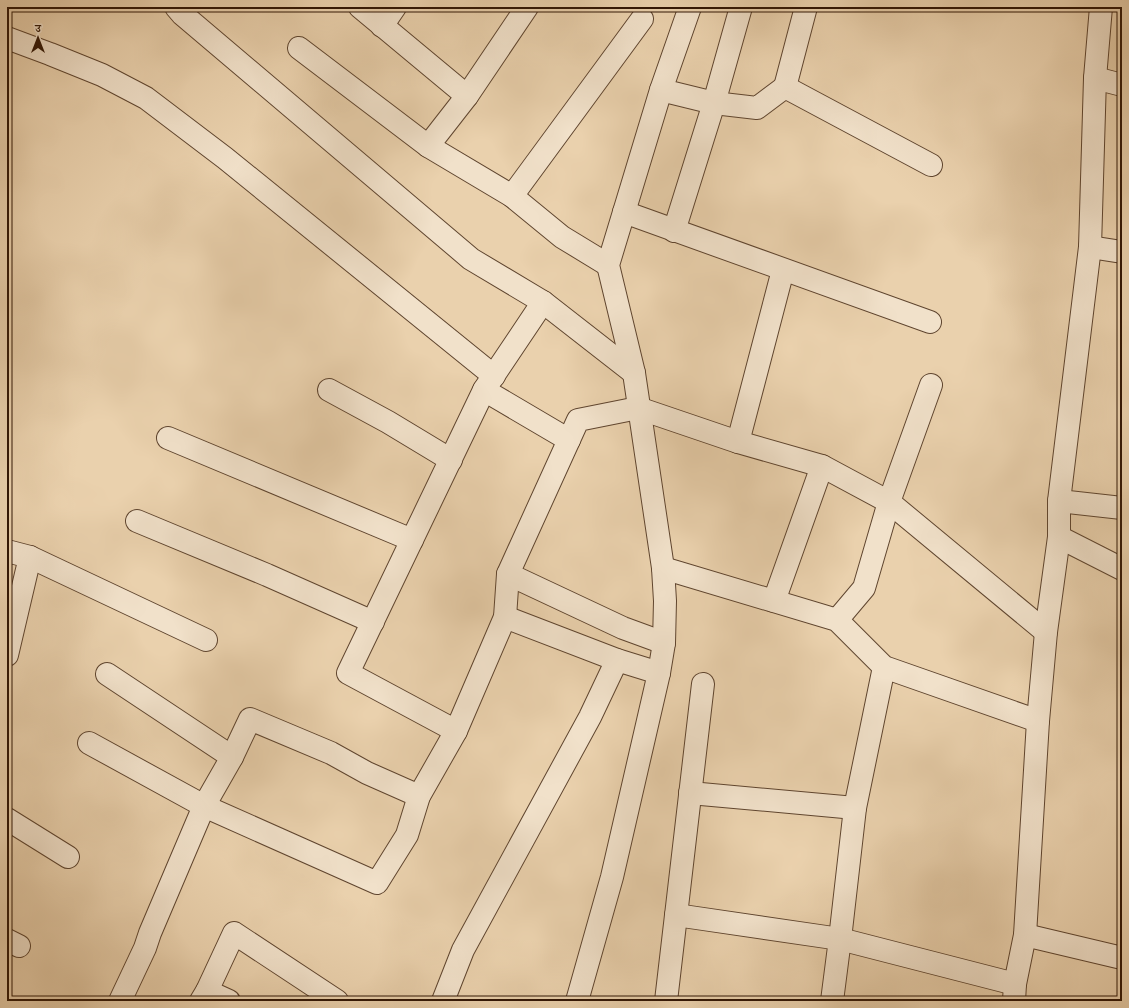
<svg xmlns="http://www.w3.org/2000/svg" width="1129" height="1008" viewBox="0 0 1129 1008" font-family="'IM FELL Double Pica','Noto Serif Devanagari',serif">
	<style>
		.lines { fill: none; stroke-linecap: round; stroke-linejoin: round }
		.minor-casing { stroke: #5f452f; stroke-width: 24 }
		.minor { stroke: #f1e1ca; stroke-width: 22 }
	</style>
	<rect width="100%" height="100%" fill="#ead1ad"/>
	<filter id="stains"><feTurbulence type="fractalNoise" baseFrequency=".005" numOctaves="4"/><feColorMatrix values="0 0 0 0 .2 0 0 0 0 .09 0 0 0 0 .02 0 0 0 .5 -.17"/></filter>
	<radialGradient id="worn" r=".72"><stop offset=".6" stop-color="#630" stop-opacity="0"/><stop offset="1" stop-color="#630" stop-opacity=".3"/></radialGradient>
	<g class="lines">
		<defs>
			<g id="minor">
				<path d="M176,7l6,7 289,245 72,43 91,71"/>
				<path d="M360,7l107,89"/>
				<path d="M382,26l13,-19"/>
				<path d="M7,38l43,16 52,21 44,23 79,60 269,218"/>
				<path d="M299,48l129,98 84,50 50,41 46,28"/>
				<path d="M1095,78l27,7"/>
				<path d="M785,87l21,-80"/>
				<path d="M661,90l53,13 43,5 28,-21 146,78"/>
				<path d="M428,146l39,-50 60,-89"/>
				<path d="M512,196l130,-177"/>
				<path d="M624,212l306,110"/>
				<path d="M674,231l40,-128 27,-96"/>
				<path d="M1090,247l32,5"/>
				<path d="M329,390l59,32 63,38"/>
				<path d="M484,390l85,50"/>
				<path d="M168,438l244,102"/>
				<path d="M738,442l45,-172"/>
				<path d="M1059,501l63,7"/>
				<path d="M137,521l130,54 106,47"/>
				<path d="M1059,537l63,32"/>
				<path d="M7,551l23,6 176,83"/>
				<path d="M663,568l174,52 47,47 154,54"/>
				<path d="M508,574l115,54 41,15"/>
				<path d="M774,601l48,-135"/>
				<path d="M505,617l112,43 42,13"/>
				<path d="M837,620l27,-32 25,-86 42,-117"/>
				<path d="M7,655l23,-98"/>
				<path d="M107,674l125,83"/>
				<path d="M456,731l-108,-58 136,-283 59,-88"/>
				<path d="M89,743l115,63 173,77 30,-48 12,-39 37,-65 49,-114 3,-43 70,-154 60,-12 100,34 84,24 67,36 157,130"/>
				<path d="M690,793l165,15"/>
				<path d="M7,819l61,38"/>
				<path d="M676,915l164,24 175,45"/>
				<path d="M1025,935l97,23"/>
				<path d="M7,940l12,6"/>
				<path d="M207,991l27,-58 103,68"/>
				<path d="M120,1001l25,-53 5,-15 54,-127 28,-49 18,-38 81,34 36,20 52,23"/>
				<path d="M201,1001l6,-10 22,10"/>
				<path d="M443,1001l20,-51 127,-233 27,-57"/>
				<path d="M577,1001l35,-124 47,-204 5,-30 1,-42 -2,-33 -29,-195 -26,-108 53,-175 29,-83"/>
				<path d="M666,1001l37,-317"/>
				<path d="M832,1001l8,-62 15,-131 29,-141"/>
				<path d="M1014,1001l1,-17 10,-49 13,-214 8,-89 13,-95v-36l31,-254 5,-169 6,-71"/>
			</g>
		</defs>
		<!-- minor casing -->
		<use href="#minor" class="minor-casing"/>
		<!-- minor -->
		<use href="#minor" class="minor"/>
	</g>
	<!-- margin -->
	<rect width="1129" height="1008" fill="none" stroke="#ead1ad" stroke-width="24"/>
	<rect x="8" y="8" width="1113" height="992" fill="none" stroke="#311605" stroke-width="2"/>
	<rect x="12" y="12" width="1105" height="984" fill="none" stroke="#311605"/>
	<!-- north arrow -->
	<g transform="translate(38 38)" stroke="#f1e1ca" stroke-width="3" paint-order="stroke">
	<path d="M0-3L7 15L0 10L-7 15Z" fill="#311605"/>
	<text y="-6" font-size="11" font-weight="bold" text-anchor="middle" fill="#311605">उ</text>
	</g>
	<rect width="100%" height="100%" filter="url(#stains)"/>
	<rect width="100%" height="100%" fill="url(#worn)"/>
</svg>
